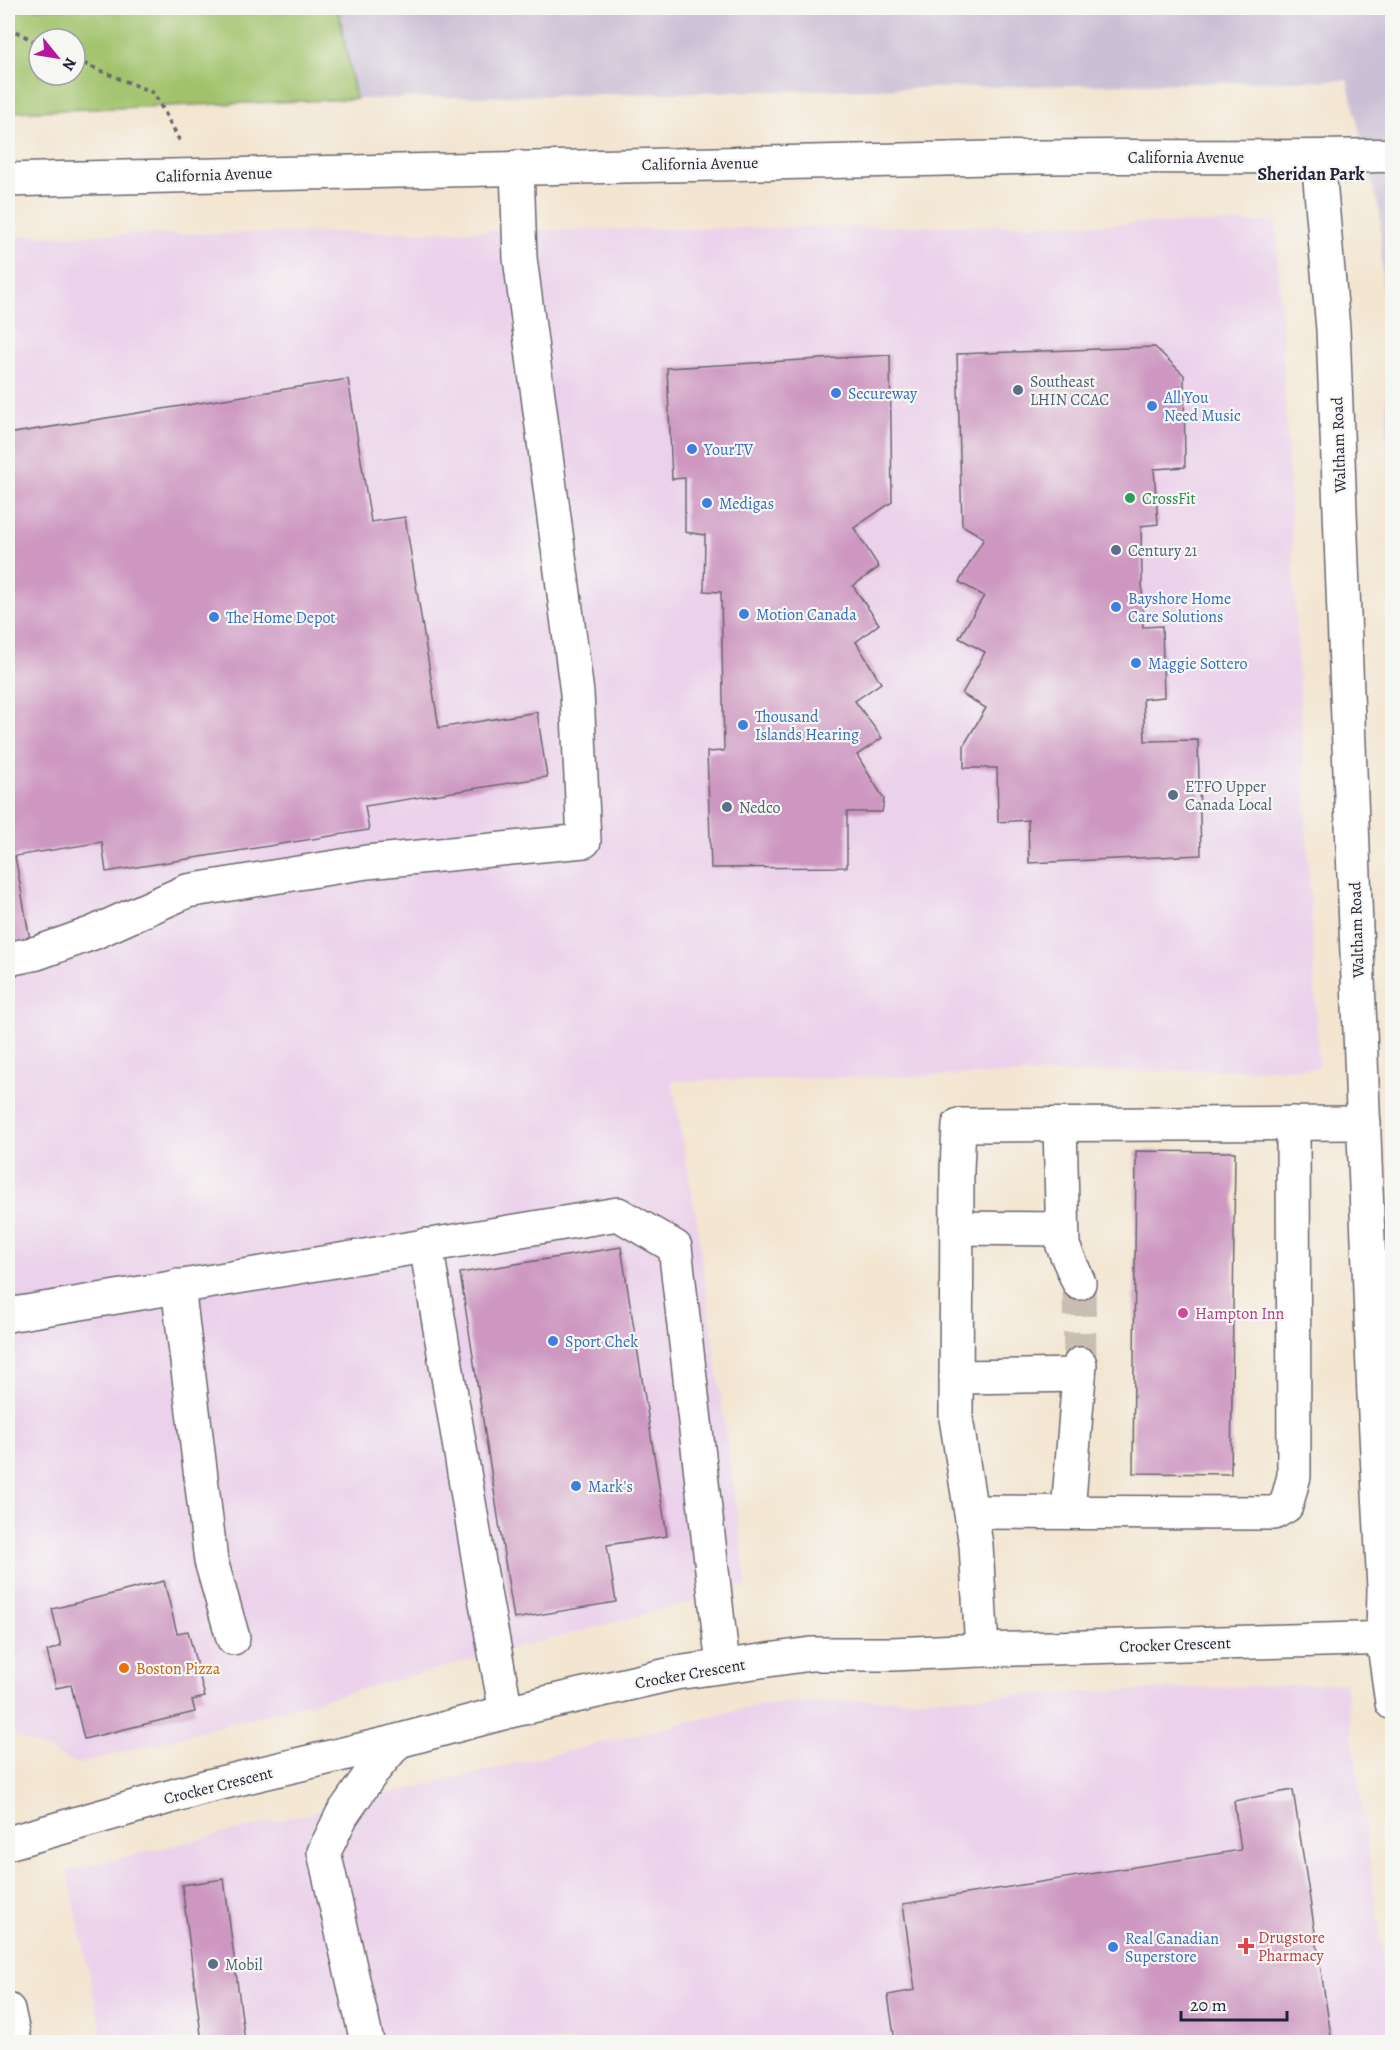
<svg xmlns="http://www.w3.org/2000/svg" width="1400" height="2050" viewBox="0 0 1400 2050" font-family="Alegreya,serif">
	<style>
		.built { fill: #ebd1eb }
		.industrial { fill: #cbbfd5 }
		.green { fill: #a1c26b; stroke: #627253; stroke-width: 1.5; fill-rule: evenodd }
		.building { fill: #cd97c1 }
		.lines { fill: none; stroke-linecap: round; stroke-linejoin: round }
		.minor-tunnel { stroke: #c9beb2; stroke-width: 33; stroke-dasharray: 33 16; stroke-linecap: butt }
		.minor-casing { stroke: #6b666f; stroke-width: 36 }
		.major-casing { stroke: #6b666f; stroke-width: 36 }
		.path { stroke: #6b666f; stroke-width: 4; stroke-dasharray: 4.5 4.5; stroke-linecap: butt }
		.minor { stroke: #fff; stroke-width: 33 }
		.major { stroke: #fff; stroke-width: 33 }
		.service-dot { fill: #5c6f8a; stroke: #f6f6f2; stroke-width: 2 }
		.shop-dot { fill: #3f7fe0; stroke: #f6f6f2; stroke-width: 2 }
		.leisure-dot { fill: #2e9e5b; stroke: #f6f6f2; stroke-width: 2 }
		.hotel-dot { fill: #d1479c; stroke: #f6f6f2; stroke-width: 2 }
		.food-dot { fill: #e8710a; stroke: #f6f6f2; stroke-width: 2 }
		.health-dot { fill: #e0444e; stroke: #f6f6f2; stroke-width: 2 }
		.labels { text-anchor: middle; stroke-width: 4.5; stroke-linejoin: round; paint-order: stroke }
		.street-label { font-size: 16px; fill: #22223b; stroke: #f6f6f2 }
		.service-label { font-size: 16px; fill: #4e5e75; stroke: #f6f6f2; text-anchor: start }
		.shop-label { font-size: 16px; fill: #366cbe; stroke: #f6f6f2; text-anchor: start }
		.leisure-label { font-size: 16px; fill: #27864d; stroke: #f6f6f2; text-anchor: start }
		.hotel-label { font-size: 16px; fill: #b23c85; stroke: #f6f6f2; text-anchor: start }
		.food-label { font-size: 16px; fill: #c56008; stroke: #f6f6f2; text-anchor: start }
		.health-label { font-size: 16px; fill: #be3a42; stroke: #f6f6f2; text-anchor: start }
		.neighbourhood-label { font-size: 18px; font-weight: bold; fill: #22223b; stroke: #f6f6f2 }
	</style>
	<rect width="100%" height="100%" fill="#f6f6f2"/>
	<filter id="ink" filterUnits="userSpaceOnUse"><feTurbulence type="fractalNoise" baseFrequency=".0167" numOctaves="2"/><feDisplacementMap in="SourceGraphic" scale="12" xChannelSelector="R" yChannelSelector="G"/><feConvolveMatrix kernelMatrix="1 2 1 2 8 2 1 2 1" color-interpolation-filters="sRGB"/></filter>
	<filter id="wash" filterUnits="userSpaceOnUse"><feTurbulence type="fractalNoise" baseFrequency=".008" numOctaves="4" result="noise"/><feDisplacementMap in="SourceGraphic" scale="24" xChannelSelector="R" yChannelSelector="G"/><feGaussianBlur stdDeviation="1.35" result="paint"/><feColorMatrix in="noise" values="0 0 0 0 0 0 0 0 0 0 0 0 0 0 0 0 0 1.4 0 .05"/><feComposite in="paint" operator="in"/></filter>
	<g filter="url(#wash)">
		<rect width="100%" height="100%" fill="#f3e5d0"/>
		<!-- built -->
		<g class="built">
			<path d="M1276,222l43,846 -647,13 24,135 51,371 -669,177 -68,-31 -2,-12v-1485z"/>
			<path d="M1345,1683l47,337v22h-1288l-37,-171 696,-167z"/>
		</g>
		<!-- industrial -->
		<path class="industrial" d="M338,8h1054v536l-12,-331 -33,-133 -991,19z"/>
		<!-- green -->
		<path class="green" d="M8,8h330l18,91 -348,13zM39,39h36v36h-36z"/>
		<g id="blocks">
			<!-- building -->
			<g class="building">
				<path d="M1155,347l29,28 1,92 -31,2 4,55 -17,2 2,101 19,-1 2,71 -21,2 2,42 53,-1 3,115 -172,8 -1,-43 -30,2 -1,-54h-33v-23l22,-37 -24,-14 23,-42 -26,-14 25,-42 -25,-14 25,-44 -22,-13 -5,-171z"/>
				<path d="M890,355l2,147 -38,26 25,39 -26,19 26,38 -23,18 25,41 -26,18 27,37 -25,17 27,44 -2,13h-35v55l-136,1 -4,-116 17,-1 -3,-159 -17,-1 1,-56 -20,-3v-54l-13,1 -5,-111z"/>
				<path d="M348,379l23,143 34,-5 34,211 98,-16 10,65 -182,29 4,24 -263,42 -4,-30 -87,14 15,84 -22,4v-510z"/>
				<path d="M1136,1151l99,1 -4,322 -98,-1z"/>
				<path d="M621,1247l46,289 -60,9 9,57 -102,17 -54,-346z"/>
				<path d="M164,1581l13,52 11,-2 17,66 -13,3 3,12 -111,27 -13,-54 -15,3 -9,-37 14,-5 -9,-37z"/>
				<path d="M1293,1790l39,252h-437l-7,-47 27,-5 -12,-86 338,-54 -7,-49z"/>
				<path d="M224,1879l21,163h-43l-20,-157z"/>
			</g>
		</g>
	</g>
	<g filter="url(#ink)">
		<use href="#blocks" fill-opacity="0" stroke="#6b666f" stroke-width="1.5"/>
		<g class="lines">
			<!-- minor-tunnel -->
			<path class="minor-tunnel" d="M1079,1283l1,81"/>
			<defs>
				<g id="minor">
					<path d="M1318,157l15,172 41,1066 10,193 -1,50 9,65"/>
					<path d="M8,180c343,-10 686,-18 1030,-23 118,-2 236,2 354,-2"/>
					<path d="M8,959l29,-6 56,-20 94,-42 180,-29 217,-21 -7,-148 -57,-435 -3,-91"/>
					<path d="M1060,1125l3,121 16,37"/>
					<path d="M957,1228l105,1"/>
					<path d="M426,1245l58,347 22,120"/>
					<path d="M178,1286l33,275 22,77"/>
					<path d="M8,1315l610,-101 57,33 48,419"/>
					<path d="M956,1377l123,-2"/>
					<path d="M971,1512l303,1 12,-7 8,-30 -1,-353"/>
					<path d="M1068,1512l12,-148"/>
					<path d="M982,1650l-6,-105 -20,-127 1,-248 2,-45 405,-2"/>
					<path d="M8,1843l196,-56 194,-46 108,-29 170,-39 135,-19h81l90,-4 410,-12"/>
					<path d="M367,2042l-43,-190 18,-37 30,-43 26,-31"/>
				</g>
				<path id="major" d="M8,2010l7,32"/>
			</defs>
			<!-- minor casing -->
			<use href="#minor" class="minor-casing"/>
			<!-- major casing -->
			<use href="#major" class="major-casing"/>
			<!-- path -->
			<g class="path">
				<path d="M8,27l31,17"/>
				<path d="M75,60l79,33 26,48"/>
			</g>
			<!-- minor -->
			<use href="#minor" class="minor"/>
			<!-- major -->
			<use href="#major" class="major"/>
		</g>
	</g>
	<!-- markers -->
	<g class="service-dot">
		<circle cx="1018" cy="390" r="6"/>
		<circle cx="1116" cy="550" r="6"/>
		<circle cx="1173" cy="795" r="6"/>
		<circle cx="727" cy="807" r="6"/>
		<circle cx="213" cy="1964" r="6"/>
	</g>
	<g class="shop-dot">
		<circle cx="836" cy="393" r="6"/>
		<circle cx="1152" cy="406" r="6"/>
		<circle cx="692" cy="449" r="6"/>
		<circle cx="707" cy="503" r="6"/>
		<circle cx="1116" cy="607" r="6"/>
		<circle cx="744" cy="614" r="6"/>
		<circle cx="214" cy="617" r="6"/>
		<circle cx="1136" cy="663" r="6"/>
		<circle cx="743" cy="725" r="6"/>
		<circle cx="553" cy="1341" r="6"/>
		<circle cx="576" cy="1486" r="6"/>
		<circle cx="1113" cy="1947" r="6"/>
	</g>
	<circle class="leisure-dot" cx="1130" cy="498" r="6"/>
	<circle class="hotel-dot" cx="1183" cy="1313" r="6"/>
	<circle class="food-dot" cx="124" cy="1668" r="6"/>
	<path class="health-dot" d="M1243 1937h6v6h6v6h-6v6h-6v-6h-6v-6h6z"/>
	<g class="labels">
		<!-- street labels -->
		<g class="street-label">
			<text x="1186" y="163">California Avenue</text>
			<text transform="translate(700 163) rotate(-1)" y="6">California Avenue</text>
			<text transform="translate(214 174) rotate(-2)" y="6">California Avenue</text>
			<text transform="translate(1338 445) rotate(-92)" y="6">Waltham Road</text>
			<text transform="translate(1356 930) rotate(-92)" y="6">Waltham Road</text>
			<text transform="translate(1175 1644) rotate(-2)" y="6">Crocker Crescent</text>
			<text transform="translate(690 1673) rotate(-10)" y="6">Crocker Crescent</text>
			<text transform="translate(218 1785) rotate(-14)" y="6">Crocker Crescent</text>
		</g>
		<!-- service labels -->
		<g class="service-label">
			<text x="1030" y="387">Southeast<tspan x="1030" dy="18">LHIN CCAC</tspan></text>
			<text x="1128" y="556">Century 21</text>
			<text x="1185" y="792">ETFO Upper<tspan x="1185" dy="18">Canada Local</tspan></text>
			<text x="739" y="813">Nedco</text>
			<text x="225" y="1970">Mobil</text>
		</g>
		<!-- shop labels -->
		<g class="shop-label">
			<text x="848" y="399">Secureway</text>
			<text x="1164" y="403">All You<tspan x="1164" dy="18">Need Music</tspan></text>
			<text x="704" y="455">YourTV</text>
			<text x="719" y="509">Medigas</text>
			<text x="1128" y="604">Bayshore Home<tspan x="1128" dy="18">Care Solutions</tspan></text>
			<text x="756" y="620">Motion Canada</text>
			<text x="226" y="623">The Home Depot</text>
			<text x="1148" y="669">Maggie Sottero</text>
			<text x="755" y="722">Thousand<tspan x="755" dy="18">Islands Hearing</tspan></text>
			<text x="565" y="1347">Sport Chek</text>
			<text x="588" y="1492">Mark's</text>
			<text x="1125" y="1944">Real Canadian<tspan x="1125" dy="18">Superstore</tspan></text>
		</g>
		<!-- leisure labels -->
		<g class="leisure-label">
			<text x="1142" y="504">CrossFit</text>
		</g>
		<!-- hotel labels -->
		<g class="hotel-label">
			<text x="1195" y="1319">Hampton Inn</text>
		</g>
		<!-- food labels -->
		<g class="food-label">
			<text x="136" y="1674">Boston Pizza</text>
		</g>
		<!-- health labels -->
		<g class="health-label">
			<text x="1258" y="1943">Drugstore<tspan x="1258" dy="18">Pharmacy</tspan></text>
		</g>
		<!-- neighbourhood labels -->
		<g class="neighbourhood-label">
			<text x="1311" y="180">Sheridan Park</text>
		</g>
	</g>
	<!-- margin -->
	<rect width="1400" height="2050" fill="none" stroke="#f6f6f2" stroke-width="30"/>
	<!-- north arrow -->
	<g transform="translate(57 57) rotate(120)"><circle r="28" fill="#f6f6f2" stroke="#a1a1a9" stroke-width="1.5"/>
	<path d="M0-4.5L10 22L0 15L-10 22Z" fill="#b5179e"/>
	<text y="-9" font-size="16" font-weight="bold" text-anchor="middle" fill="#22223b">N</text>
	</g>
	<!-- scale -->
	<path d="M1181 2011v9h106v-9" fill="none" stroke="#22223b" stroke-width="3"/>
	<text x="1190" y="2011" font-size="18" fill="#22223b" stroke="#f6f6f2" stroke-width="4.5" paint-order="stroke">20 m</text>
</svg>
